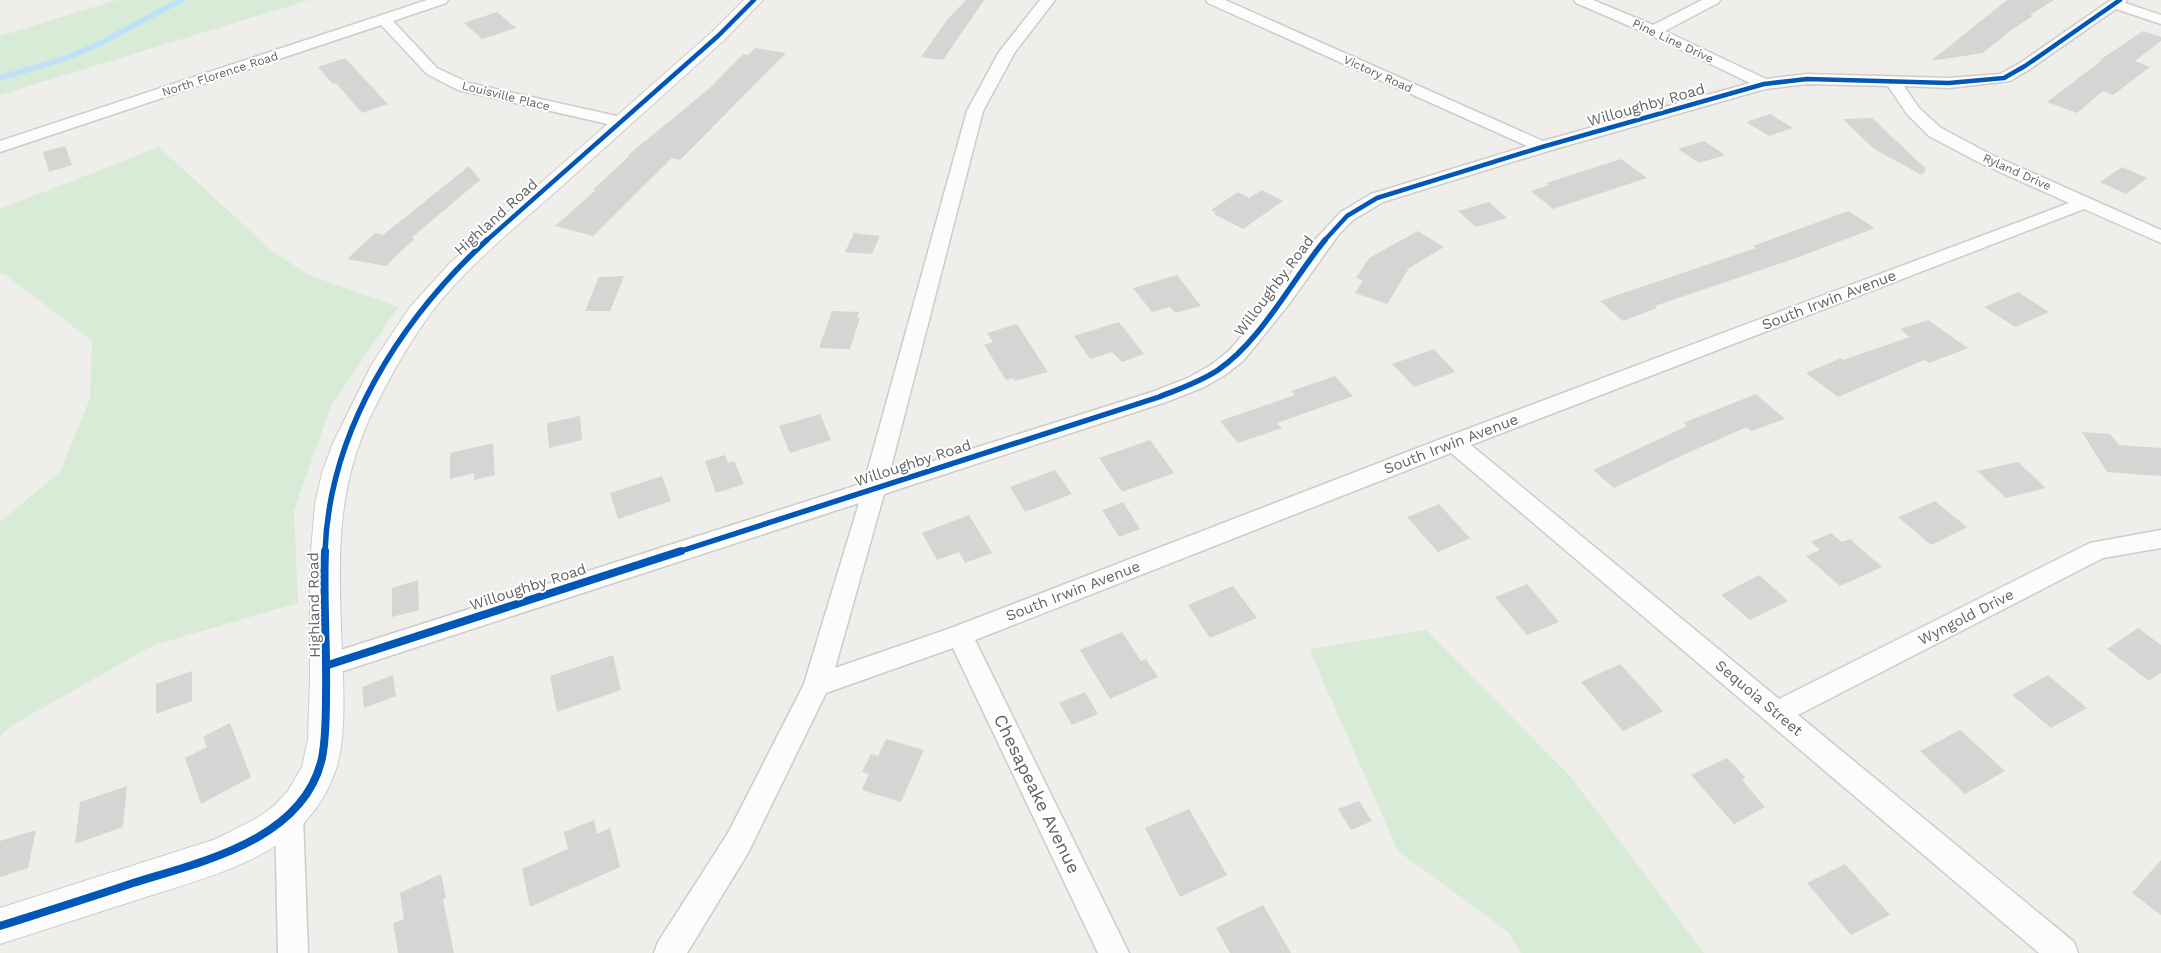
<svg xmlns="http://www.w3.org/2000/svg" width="2161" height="953" viewBox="0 0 2161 953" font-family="'Work Sans',sans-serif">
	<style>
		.green { fill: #d8ebd6 }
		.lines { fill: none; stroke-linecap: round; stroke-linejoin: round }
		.stream { stroke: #bfe0f9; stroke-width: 5.5 }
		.building { fill: #d6d5d3 }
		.minor-casing { stroke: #cbcccc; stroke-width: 3 }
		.tertiary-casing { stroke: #cbcccc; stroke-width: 2 }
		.minor { fill: #fdfcfc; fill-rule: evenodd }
		.tertiary { fill: #fdfcfc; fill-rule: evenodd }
		.cycleway-far2-casing { stroke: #fff; stroke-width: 7 }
		.cycleway-far1-casing { stroke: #fff; stroke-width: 9 }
		.cycleway-casing { stroke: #fff; stroke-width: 11 }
		.cycleway-far2 { stroke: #0057b8; stroke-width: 4.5 }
		.cycleway-far1 { stroke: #0057b8; stroke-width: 5.5 }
		.cycleway { stroke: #0057b8; stroke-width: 8 }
		.labels { text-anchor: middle; stroke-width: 4; stroke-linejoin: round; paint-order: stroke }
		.far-street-label { font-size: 12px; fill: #5f6368; stroke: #fff }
		.street-label { font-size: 15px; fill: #5f6368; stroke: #fff }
		.near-street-label { font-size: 18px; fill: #5f6368; stroke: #fff }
	</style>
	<rect width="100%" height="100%" fill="#efeeea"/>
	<!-- green -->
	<g class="green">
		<path d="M117,0h192l-309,95v-59z"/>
		<path d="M159,147l113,104 37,24 89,32 -67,99 -37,104 4,93 -144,42 -142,80 -12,12v-215l60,-50 30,-73 2,-58 -89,-68 -3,1v-65z"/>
		<path d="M1426,630l144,146 134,177h-183l-13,-21 -110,-81 -89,-202z"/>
	</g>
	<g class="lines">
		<!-- stream -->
		<path class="stream" d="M0,78l66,-20 33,-14 82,-44"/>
	</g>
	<!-- building -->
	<g class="building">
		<path d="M966,0h18l-41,60 -22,-3 26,-37z"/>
		<path d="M2007,0h47l-24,15 3,1 -22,14 -28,23 -52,8z"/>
		<path d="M497,12l19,16 -34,11 -18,-16z"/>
		<path d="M2143,31l18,6v4l-26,20 15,6 -37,28 -10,-4 -26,22 -30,-11 54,-41 -1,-1z"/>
		<path d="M755,48l31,5 -106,107 -8,-2 -79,78 -38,-10 41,-36h-3l37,-35h-2l82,-67 33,-34 5,1z"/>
		<path d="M345,58l43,46 -26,9 -26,-30 -3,1 -15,-17z"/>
		<path d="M1770,114l23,14 -24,8 -23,-14z"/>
		<path d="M1872,118l54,51 -4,6 -48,-26 -31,-30z"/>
		<path d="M1704,141l21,14 -26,8 -21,-14z"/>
		<path d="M65,146l7,19 -23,7 -6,-20z"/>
		<path d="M1621,159l26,19 -94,31 -22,-18 18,-6 -3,-2z"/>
		<path d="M469,166l11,14 -69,58h4l-29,28 -39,-7 28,-26 8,2z"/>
		<path d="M2122,167l25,11 -21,16 -26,-12z"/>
		<path d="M1262,190l21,11 -40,28 -29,-15 1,-2 -4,-2 27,-18 11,6z"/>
		<path d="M1489,202l18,16 -31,9 -18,-16z"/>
		<path d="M1848,211l27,17 -79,30 -141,48 2,2 -34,13 -23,-20 156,-53 -3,-2z"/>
		<path d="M1418,231l26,16 -35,21 -22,36 -32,-11 8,-13 -7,-2 13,-20z"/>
		<path d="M854,233l26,3 -8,18 -27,-2z"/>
		<path d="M1177,275l24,31 -26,7 -5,-6 -18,5 -19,-24z"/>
		<path d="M624,276l-14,35h-25l14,-34z"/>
		<path d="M2018,292l31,20 -34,15 -31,-20z"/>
		<path d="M832,311l27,1 -2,6h3l-10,31 -31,-1z"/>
		<path d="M1928,320l40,28 -39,15 -5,-3 -86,37 -32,-24 35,-15 2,2 67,-23 -10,-8z"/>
		<path d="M1119,322l25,32 -22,8 -10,-10 -22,7 -16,-23z"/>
		<path d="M1017,324l31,48 -33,9 -1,-3 -8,2 -22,-35 9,-3 -6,-9z"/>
		<path d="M1434,349l21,23 -41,15 -22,-23z"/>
		<path d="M1335,376l18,20 -76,27 5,5 -44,15 -18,-22 75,-26 -4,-4z"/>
		<path d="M1756,394l29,25 -34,12 -4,-4 -64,28 -69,33 -21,-18 94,-44 -4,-3z"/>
		<path d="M820,414l11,26 -41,13 -11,-27z"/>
		<path d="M580,416l2,24 -33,8 -2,-25z"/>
		<path d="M2082,432l28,2 9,11 42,3v28l-54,-4z"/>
		<path d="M1150,440l24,33 -52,19 -23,-34z"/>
		<path d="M493,443l2,32 -21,5v-7l-24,6v-26z"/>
		<path d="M725,455l3,8 6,-2 10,23 -28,9 -11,-32z"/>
		<path d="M2018,462l28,26 -40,10 -29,-27z"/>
		<path d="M1055,470l17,24 -47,18 -15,-25z"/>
		<path d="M662,476l9,25 -53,18 -8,-26z"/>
		<path d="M1935,501l32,26 -36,18 -33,-28z"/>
		<path d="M1123,502l17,27 -21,8 -17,-27z"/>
		<path d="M1439,504l31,34 -32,14 -31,-35z"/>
		<path d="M969,515l23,38 -27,10 -6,-11 -22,8 -15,-27z"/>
		<path d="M1831,533l11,9 8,-3 32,28 -42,19 -34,-30 14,-6 -9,-8z"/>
		<path d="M1759,575l29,26 -38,19 -29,-25z"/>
		<path d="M418,580l1,30 -27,7v-29z"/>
		<path d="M1527,584l32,38 -32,13 -32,-38z"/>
		<path d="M1233,586l24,32 -47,20 -22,-33z"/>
		<path d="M2138,628l23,17v28l-12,8 -42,-32z"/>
		<path d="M1122,632l19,29 5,-2 12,18 -48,22 -30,-49z"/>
		<path d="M613,655l8,35 -64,22 -7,-36z"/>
		<path d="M1620,664l43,47 -40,20 -42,-49z"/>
		<path d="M192,671v30l-36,13v-30z"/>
		<path d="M393,675l3,21 -32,12 -2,-21z"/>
		<path d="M2048,675l39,33 -36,20 -39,-33z"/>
		<path d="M1085,692l13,22 -26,11 -13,-22z"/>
		<path d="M230,723l21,54 -50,27 -16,-46 22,-11 -4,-10z"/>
		<path d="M1960,730l45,41 -40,23 -45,-43z"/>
		<path d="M886,739l38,11 -23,52 -39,-12 7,-16 -7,-2 9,-18 7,2z"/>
		<path d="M1727,758l19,20 -4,2 23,27 -31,17 -43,-49z"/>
		<path d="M127,786l-4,41 -48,17 5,-42z"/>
		<path d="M1359,801l13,20 -21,9 -13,-21z"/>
		<path d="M1189,809l38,66 -47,22 -35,-69z"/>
		<path d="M594,820l3,14 13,-6 10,39 -90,40 -8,-38 46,-20 -4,-17z"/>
		<path d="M36,830l-8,38 -28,9v-36z"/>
		<path d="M2161,860v55l-29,-22z"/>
		<path d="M1845,864l45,51 -39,20 -44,-52z"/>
		<path d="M441,874l5,24 -3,2 11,53h-56l-5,-30 11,-4 -4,-26z"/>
		<path d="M1263,905l28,48h-61l-14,-25z"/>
	</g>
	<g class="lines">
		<defs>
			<g id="minor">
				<path d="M427,0h21l-2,3 -53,18 44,47 32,15 152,34 6,2 2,3 -2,3 -6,2 -163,-37 -31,-16 -46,-49 -381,127v-11z"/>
				<path d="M1040,0h15l-40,52 -32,59 -94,364 263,-83 36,-14 23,-13 19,-15 45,-54 37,-53 29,-31 30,-18 156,-48 -319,-143 -2,-3h19l318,141 207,-58 -102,-49 -72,-31 -2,-3h19l60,25 49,-25h18l-2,3 -53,28 101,48 41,-5 142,4 51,-4 20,-11 91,-63h16l-2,3 36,12v9l-45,-15 -86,60 -20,12 -61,7 -45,-2 15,22 22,20 51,27 169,75v13l-77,-34 -613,236 308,254 311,-156 71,-13v18l-58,10 -305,157 276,227 4,11h-39l-588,-500 -476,187 154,313h-31l-145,-305 -127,45 -78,160 -61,100h-33l4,-11 70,-109 76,-149 55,-181 -531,173 -9,-3 -4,-8 4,-8 9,-3 536,-171 103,-372 32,-59zM1807,84l81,2 19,28 22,22 51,27 89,40 -623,234 -495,191 -116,40 49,-174 282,-92 36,-14 23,-13 19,-15 45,-56 50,-70 14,-14 30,-18 165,-51 217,-62z"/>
				<path d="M289,802l10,4 4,9 5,138h-30l-3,-138 4,-9z"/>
			</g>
			<path id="tertiary" d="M744,0h19l-39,40c-53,48 -107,97 -161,145 -41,37 -85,72 -121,114 -29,35 -50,74 -70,114 -34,73 -34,134 -31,212 1,40 7,103 -4,141 -8,26 -24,51 -45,68 -40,32 -93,46 -140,61 -51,16 -101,33 -152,49v-36l216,-69 41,-21 17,-12 14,-15 14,-24 6,-27 2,-61v-115l5,-60 7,-31 11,-30 39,-79 38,-57 41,-45 261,-230z"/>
		</defs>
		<!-- minor casing -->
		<use href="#minor" class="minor-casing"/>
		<!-- tertiary casing -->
		<use href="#tertiary" class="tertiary-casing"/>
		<!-- minor -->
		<use href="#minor" class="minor"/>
		<!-- tertiary -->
		<use href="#tertiary" class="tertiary"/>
		<defs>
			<g id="cycleway-far2">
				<path d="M486,241l232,-205 36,-36"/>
				<path d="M1324,241l23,-25 30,-18 165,-51 222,-63 43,-5 142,4 55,-5 21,-12 95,-66"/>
			</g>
			<g id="cycleway-far1">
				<path d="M325,552c4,-121 75,-232 162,-312"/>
				<path d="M678,552l481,-155c20,-8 41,-15 59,-27 43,-29 74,-90 107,-130"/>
			</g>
			<g id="cycleway">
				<path d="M328,665l353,-114"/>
				<path d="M0,926c44,-14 89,-28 133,-43 68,-21 171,-43 189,-125 4,-20 4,-42 4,-64 1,-47 -3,-95 -1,-143"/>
			</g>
		</defs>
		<!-- cycleway-far2 casing -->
		<use href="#cycleway-far2" class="cycleway-far2-casing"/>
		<!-- cycleway-far1 casing -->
		<use href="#cycleway-far1" class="cycleway-far1-casing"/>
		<!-- cycleway casing -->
		<use href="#cycleway" class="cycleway-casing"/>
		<!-- cycleway-far2 -->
		<use href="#cycleway-far2" class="cycleway-far2"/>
		<!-- cycleway-far1 -->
		<use href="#cycleway-far1" class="cycleway-far1"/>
		<!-- cycleway -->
		<use href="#cycleway" class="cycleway"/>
	</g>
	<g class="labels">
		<!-- far-street labels -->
		<g class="far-street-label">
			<text transform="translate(1673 41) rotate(25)" y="4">Pine Line Drive</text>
			<text transform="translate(220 74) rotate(-18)" y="4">North Florence Road</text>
			<text transform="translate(1378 74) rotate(24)" y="4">Victory Road</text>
			<text transform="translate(506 96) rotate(14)" y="4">Louisville Place</text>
			<text transform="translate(2017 172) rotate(24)" y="4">Ryland Drive</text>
		</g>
		<!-- street labels -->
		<g class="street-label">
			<text transform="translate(1646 105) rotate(-16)" y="5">Willoughby Road</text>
			<text transform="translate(496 217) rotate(-42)" y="5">Highland Road</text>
			<text transform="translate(1274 286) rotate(-53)" y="5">Willoughby Road</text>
			<text transform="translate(1829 300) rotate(-21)" y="5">South Irwin Avenue</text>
			<text transform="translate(1451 444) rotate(-21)" y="5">South Irwin Avenue</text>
			<text transform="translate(913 463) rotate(-18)" y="5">Willoughby Road</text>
			<text transform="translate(528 587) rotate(-18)" y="5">Willoughby Road</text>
			<text transform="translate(1073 591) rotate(-21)" y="5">South Irwin Avenue</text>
			<text transform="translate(314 605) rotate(-91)" y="5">Highland Road</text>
			<text transform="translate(1966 617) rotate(-27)" y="5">Wyngold Drive</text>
			<text transform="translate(1759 698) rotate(40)" y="5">Sequoia Street</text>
		</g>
		<!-- near-street labels -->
		<g class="near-street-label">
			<text transform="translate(1037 794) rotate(64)" y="6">Chesapeake Avenue</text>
		</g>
	</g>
</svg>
